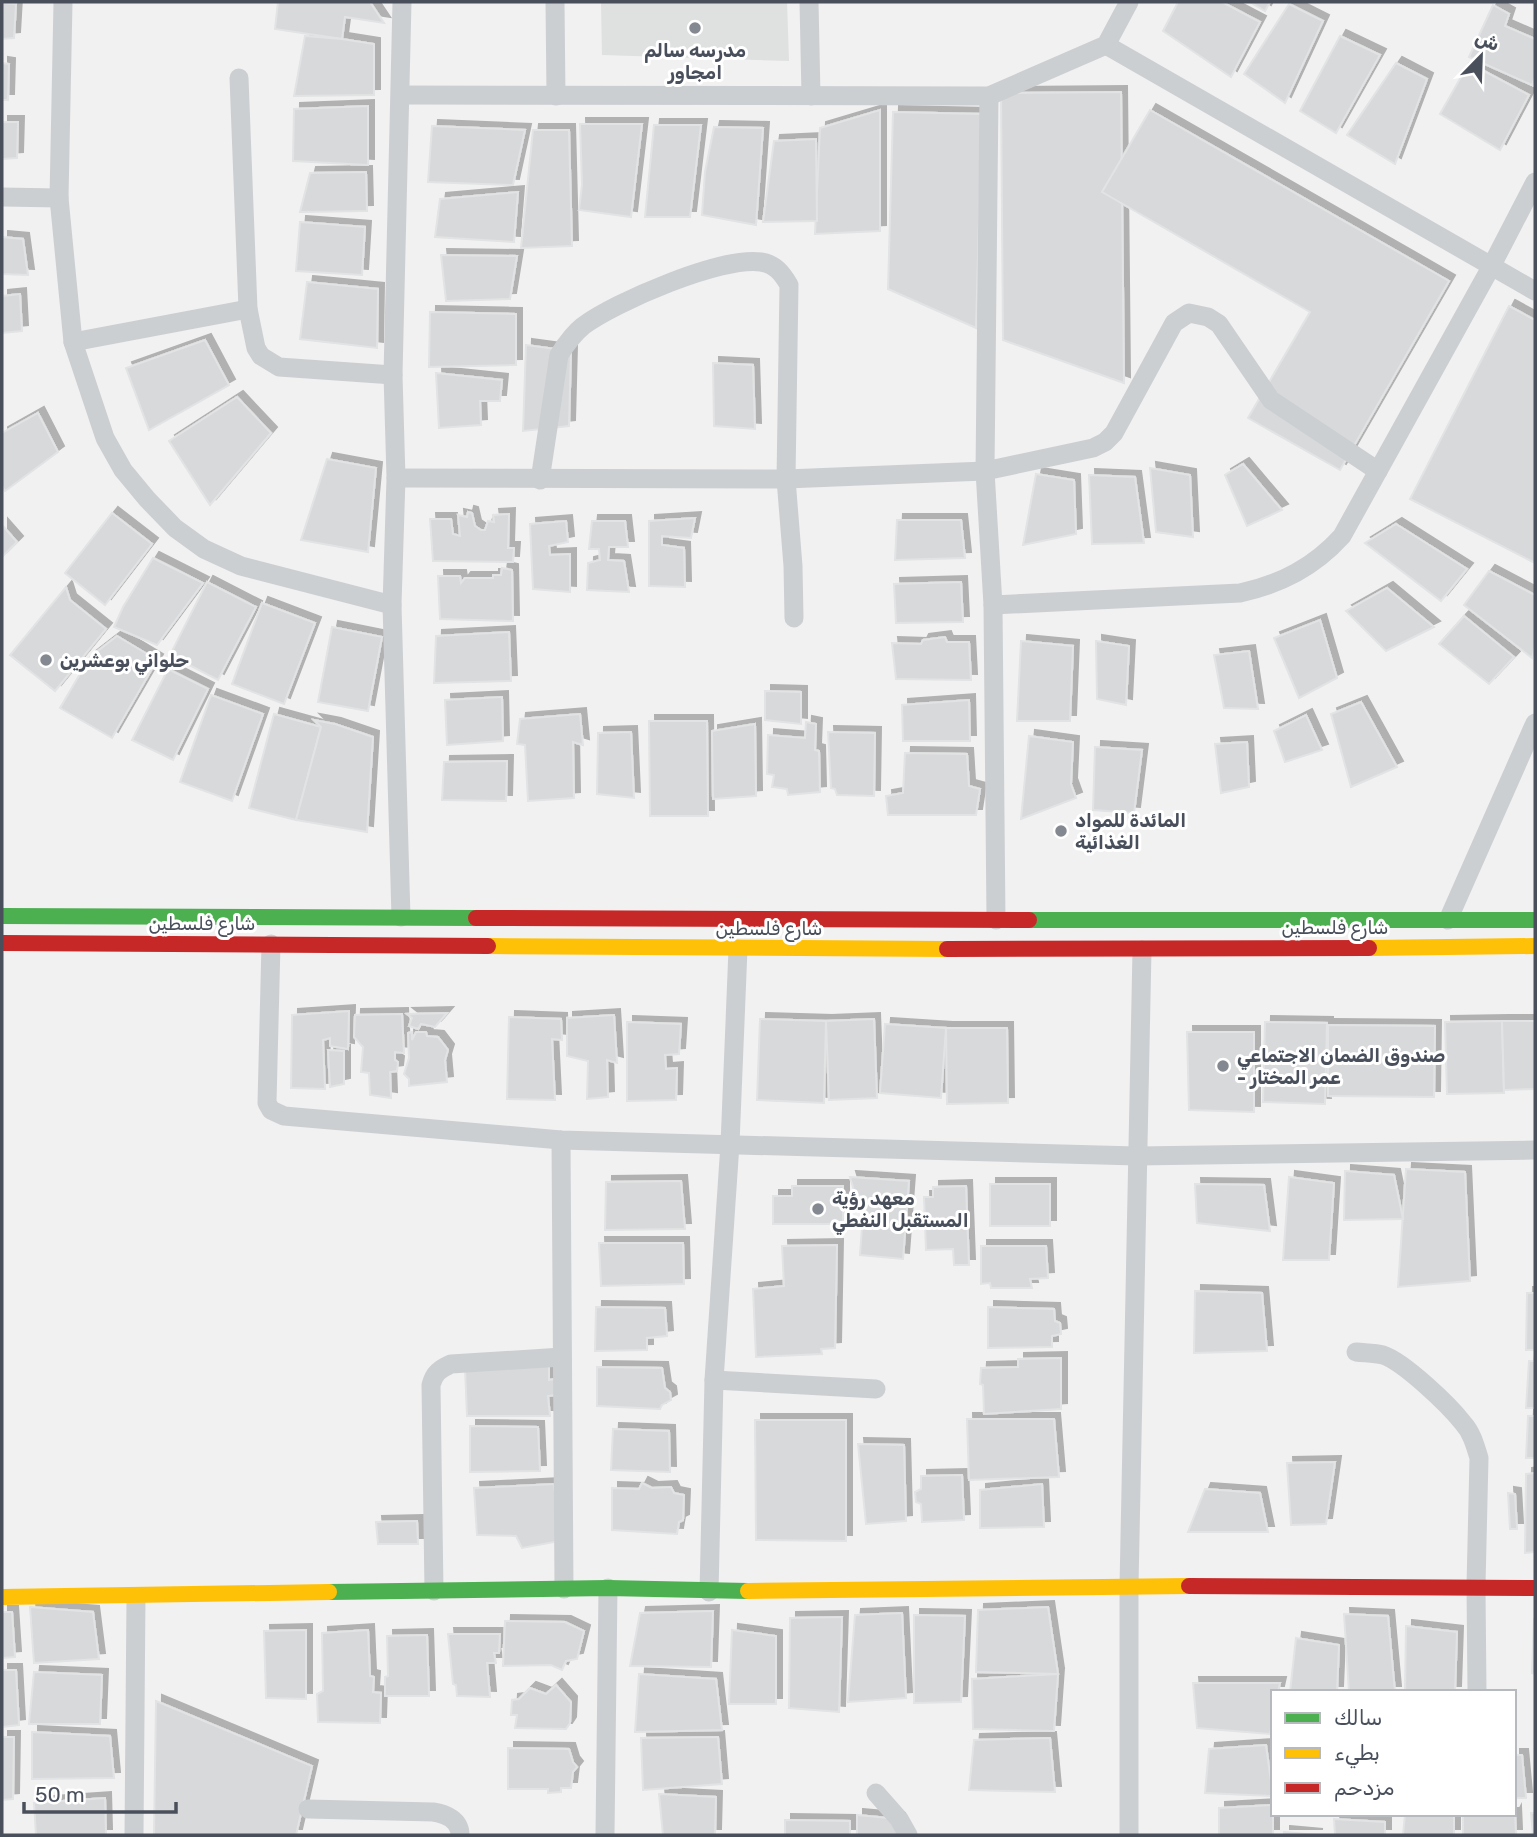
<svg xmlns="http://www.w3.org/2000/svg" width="1537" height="1837" viewBox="0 0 1537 1837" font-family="Rubik,'Noto Naskh Arabic',sans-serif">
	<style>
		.education { fill: #dfe0e0 }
		.building { fill: #d8d9db; stroke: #e2e3e4; stroke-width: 2; filter: url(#shadow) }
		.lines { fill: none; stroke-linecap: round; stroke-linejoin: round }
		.street { stroke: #cccfd2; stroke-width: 19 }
		.fast { stroke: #4caf50; stroke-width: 16 }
		.slow { stroke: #ffc107; stroke-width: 16 }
		.jam { stroke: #c62828; stroke-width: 16 }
		.poi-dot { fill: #848890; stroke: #fff; stroke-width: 2.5 }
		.labels { text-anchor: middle; stroke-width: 6; stroke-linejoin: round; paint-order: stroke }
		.poi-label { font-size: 19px; font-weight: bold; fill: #49505c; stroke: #fff; text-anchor: start }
		.street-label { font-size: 19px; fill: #49505c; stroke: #fff }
	</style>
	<defs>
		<filter id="shadow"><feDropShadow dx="6" dy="-6" stdDeviation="0" flood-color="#0004"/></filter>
	</defs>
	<rect width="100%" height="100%" fill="#f1f1f1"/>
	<!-- education -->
	<path class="education" d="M601,2h186l2,59 -187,-6z"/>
	<!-- building -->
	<g class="building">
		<path d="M278,2h92l14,21 -39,-6 -3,22 -67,-10z"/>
		<path d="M1178,2h44l38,20 -29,55 -68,-46z"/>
		<path d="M1250,2h20l-5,9z"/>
		<path d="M2,3l14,1 -2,34 -12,1z"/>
		<path d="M1289,4l34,17 -38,82 -41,-29z"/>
		<path d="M1493,5l16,9 -4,12 30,13v38l-3,8 -63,-28z"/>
		<path d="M305,36l37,3 32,5v51l-80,1z"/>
		<path d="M1340,36l40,19 -44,78 -36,-22z"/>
		<path d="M2,63l7,1 -1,36h-6z"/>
		<path d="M1396,63l31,16 -32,85 -48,-29z"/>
		<path d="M1469,63l60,32 -29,55 -60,-36z"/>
		<path d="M1121,92l3,291 -121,-43 -2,-247z"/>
		<path d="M368,106v59l-75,-4 1,-52z"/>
		<path d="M880,110v121l-65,3 5,-106z"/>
		<path d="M1150,110l299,171 -109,189 -92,-52 62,-106 -208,-120z"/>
		<path d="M893,112l89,2 -6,214 -88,-39z"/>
		<path d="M2,122h16l-1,36 -15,1z"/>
		<path d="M580,124h62l-11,93 -52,-7 3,-25z"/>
		<path d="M654,125h47l-11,92h-45z"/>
		<path d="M432,126l93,4 -12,55 -85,-3z"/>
		<path d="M714,127l49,1 -7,97 -54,-10 3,-43z"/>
		<path d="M533,130h36l3,116 -51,2z"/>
		<path d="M816,139l1,82 -54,1 11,-81z"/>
		<path d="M366,172l1,39 -67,1 10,-39z"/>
		<path d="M518,192l-4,50 -79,-5 5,-38z"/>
		<path d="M300,222l65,5 -3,48 -66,-4z"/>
		<path d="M2,237l21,2 5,36 -26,-1z"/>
		<path d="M441,255l76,1 -7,43 -64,2z"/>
		<path d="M307,282l71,7 -1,59 -77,-9z"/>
		<path d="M20,294l2,37 -20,2v-37z"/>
		<path d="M1509,306l26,14v243l-125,-64z"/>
		<path d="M430,312l86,2v51l-87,2z"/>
		<path d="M205,340l24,45 -80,45 -23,-62z"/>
		<path d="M526,345l45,6 -2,75 -46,5z"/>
		<path d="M713,363l40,2 2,64 -41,-3z"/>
		<path d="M436,373l66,7 -2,21h-20l1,24 -42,3z"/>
		<path d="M237,397l34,36 -61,72 -41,-64z"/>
		<path d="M38,413l20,39 -53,39 -3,-5v-53z"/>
		<path d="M327,459l49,9 -8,84 -67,-12z"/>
		<path d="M1243,464l39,46 -35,16 -22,-51z"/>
		<path d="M1150,468l40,7 3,62 -37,-5z"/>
		<path d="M1036,474l38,6 2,54 -53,11z"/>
		<path d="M1089,475l46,2 9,66 -52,1z"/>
		<path d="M468,512l4,1 3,13 6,4h4l3,-9 6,1 -1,-7 16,-1 -1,34h6l-1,14 -80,-1 -3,-42h21l2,15 7,2 -2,-21 9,2z"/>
		<path d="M112,513l40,31 -47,61 -40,-32z"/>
		<path d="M695,518l-4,20 -29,-2v9l22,3 1,39 -36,-1v-65z"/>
		<path d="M897,520h64l4,38 -70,2z"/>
		<path d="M566,521l2,21 -19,4 1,9 20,-1v38l-37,-3 -3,-65z"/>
		<path d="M592,521h33l3,26h-19l-1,13 16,1 5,31 -42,-2 1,-27 12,-3 -1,-11h-10z"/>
		<path d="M1396,524l71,45 -26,32 -76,-58z"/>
		<path d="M2,525l15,17 -15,15z"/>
		<path d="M153,558l50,25 -46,62 -43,-18 9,-20z"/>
		<path d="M502,568l10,2 1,51 -73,-2 -2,-43h22l1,7 4,-5h28v-3h8z"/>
		<path d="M1489,571l46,24v51l-3,12 -68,-53z"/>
		<path d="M207,582l49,25 -38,73 -48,-25z"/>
		<path d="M961,582l2,40 -67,1 -2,-39z"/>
		<path d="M66,587l4,13 36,29 -51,62 -45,-36z"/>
		<path d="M1387,588l47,39 -48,24 -40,-40z"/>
		<path d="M262,603l53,20 -31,81 -52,-20z"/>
		<path d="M1464,616l50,41 -25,27 -50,-40z"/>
		<path d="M1320,620l17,58 -38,20 -25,-60z"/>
		<path d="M332,627l50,10 -14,74 -50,-9z"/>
		<path d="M509,632l2,49 -77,2 2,-47z"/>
		<path d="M117,636l40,24 -45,78 -52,-30 30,-51z"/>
		<path d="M945,637l2,5h22l2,38 -75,-1 -4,-36 29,1 2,-4z"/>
		<path d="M1021,641l52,5 -3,75h-53z"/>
		<path d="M1096,641l33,5 -3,59 -29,-6z"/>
		<path d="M1249,651l9,58 -34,-1 -10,-53z"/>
		<path d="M168,669l40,20 -35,71 -41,-20z"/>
		<path d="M765,691l36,1v32l-36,-4z"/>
		<path d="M211,695l52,19 -31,87 -52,-19z"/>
		<path d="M502,697l1,44 -56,4 -2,-45z"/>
		<path d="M969,700l1,41h-67l-1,-36z"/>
		<path d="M1361,702l36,65 -46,20 -20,-73z"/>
		<path d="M274,714l47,13 -25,93 -47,-12z"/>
		<path d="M580,714l3,31 -10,-3 1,56 -46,3 -3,-56 -8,-1 3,-25z"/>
		<path d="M1306,715l16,35 -37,12 -11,-31z"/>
		<path d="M314,720l21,4 38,13 -6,95 -71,-12 25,-93z"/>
		<path d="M649,721h58l1,95h-58z"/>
		<path d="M806,722l10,2 -1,26 4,1 1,41 -32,3 -1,-6 -15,-2 2,-12 -7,-1 1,-39 37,3z"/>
		<path d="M755,724l1,72 -43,3 -1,-68z"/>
		<path d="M631,732l3,66 -37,-4 1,-61z"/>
		<path d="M828,732l47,1 -1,63 -37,-1 -2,-6 -4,-1z"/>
		<path d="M1029,736l44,6 -2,42 5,14 -55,21z"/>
		<path d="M1247,742l2,45 -28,6 -6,-49z"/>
		<path d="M1095,747l47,3 -8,63 -41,-3z"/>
		<path d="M905,753l62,1 2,32 11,3 -4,26h-88l-2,-19 17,-3z"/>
		<path d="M507,761l-1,40 -64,-1 2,-38z"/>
		<path d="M349,1011l-1,38 -18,-3v-8l-7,2 2,49 -34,-1 1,-73z"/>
		<path d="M447,1013l-12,14 -14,-3 -3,5 -9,-3 3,-8 -5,-4z"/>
		<path d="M402,1014l2,39 -9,-1v8l3,2 -1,9 -7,1 1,26 -21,-3 -1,-22 -8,-1 2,-25 -9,-10 1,-22z"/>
		<path d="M614,1015l3,48 -10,-3 1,37 -21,2 1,-38 -21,-5v-38z"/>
		<path d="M509,1017l52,2 1,21 -10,-1 3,61 -48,-1z"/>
		<path d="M760,1019l66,2 -2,82 -67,-3z"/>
		<path d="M874,1019l3,79 -48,2 -3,-79z"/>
		<path d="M1502,1021l2,72 -57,1 -2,-72z"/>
		<path d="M1502,1021h33v68l-31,1z"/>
		<path d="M627,1022l54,2 -2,30 -14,1 1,14 11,-1 -1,32 -49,1z"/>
		<path d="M1265,1022l62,1 -2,81 -62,-2z"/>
		<path d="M885,1024l61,4 -5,70 -61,-5z"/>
		<path d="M1328,1025l107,1 -1,71 -106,-1z"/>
		<path d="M946,1028h61l1,75 -61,1z"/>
		<path d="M412,1032v8l4,-8h10l1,4 11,1 10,13 -3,10 2,22 -38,4v-7l-5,-5 5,-16 -1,-25z"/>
		<path d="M1187,1032h67v80l-65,-2z"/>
		<path d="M328,1050l16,1v33l-14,3z"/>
		<path d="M1406,1169l59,3 5,109 -72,6z"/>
		<path d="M1345,1171l49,4 9,44 -59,1z"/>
		<path d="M850,1177l59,4 -6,78 -43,-4 4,-57 -9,-4z"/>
		<path d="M1289,1177l45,6 -5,77h-46z"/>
		<path d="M681,1181l4,48 -80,1 1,-48z"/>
		<rect x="990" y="1184" width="60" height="42"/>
		<path d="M1195,1184l69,1 6,46 -73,-8z"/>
		<path d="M792,1186h51v38h-70v-28h19z"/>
		<path d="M966,1186l3,79h-15l-1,-16 -27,1 -2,-53h9v-10z"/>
		<path d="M599,1243h84l1,41 -83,2z"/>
		<path d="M837,1245l-2,103 -14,1 1,5 -66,3 -3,-68 31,-3 -2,-40z"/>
		<path d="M981,1246h65l2,32 -18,1 2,9h-41l-1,-5 -9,1z"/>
		<path d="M1195,1291l67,2 5,58 -73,2z"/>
		<path d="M1527,1293h8v57h-9z"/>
		<path d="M596,1307l69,1 2,28 -20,2v12l-52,1z"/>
		<path d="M988,1307l66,2 1,12 5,2 1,11 -9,2v11l-64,1z"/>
		<path d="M1061,1358v51l-77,5 -1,-29 -3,-1 1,-16 37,-1v-8z"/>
		<path d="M549,1361v19l6,-1 1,16 -8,1 2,20h-83l-2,-48z"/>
		<path d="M1529,1361h6v47h-9z"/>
		<path d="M597,1367l65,1 3,20 5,4 1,8 -9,5 -2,4 -63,-3z"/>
		<path d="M1528,1416h7v42h-9z"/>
		<path d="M967,1419h87l5,58 -90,3z"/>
		<path d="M755,1420h91v121l-90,-1z"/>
		<path d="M470,1426l68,1 2,44 -70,1z"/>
		<path d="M613,1429l56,2 1,41 -59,-2z"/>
		<path d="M858,1444l46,1 2,76 -40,3z"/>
		<path d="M1335,1462l-9,62 -35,1 -4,-62z"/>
		<path d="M1535,1473v79l-10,1 1,-79z"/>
		<path d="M962,1475l2,45 -42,2 -1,-18 -5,-2 -1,-10 6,-3v-13z"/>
		<path d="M642,1483l10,5 19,-1 3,6 10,2 -1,25 -4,2 -2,12 -65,-4v-42l27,1z"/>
		<path d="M554,1484l6,57 -38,7 -6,-12 -39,-1 -3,-47z"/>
		<path d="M1042,1484l2,43 -64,1v-38z"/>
		<path d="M1205,1489l55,4 8,39h-80z"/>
		<path d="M1508,1493l7,1 2,35h-7z"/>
		<path d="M417,1521l1,23h-40l-2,-22z"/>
		<path d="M30,1607l63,5 6,47 -65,4z"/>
		<path d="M1048,1607l10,67 -82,-2 2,-62z"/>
		<path d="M713,1611l-2,56 -81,-1 10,-53z"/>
		<path d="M2,1612h10l3,45 -13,1z"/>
		<path d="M902,1613l4,85 -58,4 7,-87z"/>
		<path d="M1344,1614l44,2 7,76h-46z"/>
		<path d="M914,1615l51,1 -4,86 -47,1z"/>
		<path d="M842,1617l-3,95 -50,-4 1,-90z"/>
		<path d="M1534,1619h1v55l-3,-1z"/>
		<path d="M505,1621l60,1 19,9 -7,28 -11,2 -4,9 -11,-5 -48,1z"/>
		<path d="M1406,1626l51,6 -2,60h-50z"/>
		<path d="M306,1630v69l-40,-1 -2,-67z"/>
		<path d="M368,1630l2,46 4,1 -1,15 8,1 -1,30 -62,-1 -1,-28 6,-3 -1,-58z"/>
		<path d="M732,1630l44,6v68h-47z"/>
		<path d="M448,1634h52l-1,19h-5l2,10h-9l3,34 -33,-1 -1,-11 -3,-1z"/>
		<path d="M427,1635l2,61h-44v-19l3,-1 -1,-40z"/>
		<path d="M1296,1638l43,7 -2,47h-47z"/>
		<path d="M2,1670h14l3,55 -17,2z"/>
		<path d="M34,1672l68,3 -2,49h-71z"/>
		<path d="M639,1674l77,5 6,51 -87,2z"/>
		<path d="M1058,1674l-4,57 -81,-2 -1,-50z"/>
		<path d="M1193,1683h87l-2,9h-5v27l-3,15 -73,-6z"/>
		<path d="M556,1685l15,17 -1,21 -4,6 -51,-1 2,-13h-6l1,-15 7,-1 11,-11 16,6z"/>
		<path d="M156,1701l156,65 -16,69h-142z"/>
		<path d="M32,1732l78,4 4,42 -82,1z"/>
		<path d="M2,1737h12l-1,62 -11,1z"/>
		<path d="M718,1737l4,47 -79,6 -2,-52z"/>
		<path d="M1050,1738l5,54 -86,-2 5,-50z"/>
		<path d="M1266,1745l7,51 -68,-3 4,-44z"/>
		<path d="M508,1748l61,1 4,13 4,5 -4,5 -2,16h-10v4l-13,1v-4h-40z"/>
		<path d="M1514,1755h8l4,43h-12z"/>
		<path d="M659,1794l57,3 -1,38h-52z"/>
		<path d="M105,1798l1,37h-70l-2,-32z"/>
		<path d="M1273,1805v30h-54v-27z"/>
		<path d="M1515,1812l1,23h-53v-21h51z"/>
		<path d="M1531,1813h4v22h-2z"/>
		<path d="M1405,1814h49v21h-51z"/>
		<path d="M857,1815l42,4 1,16h-43z"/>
		<path d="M1334,1819l51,3v13h-50z"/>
		<path d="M785,1820l65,1v14h-65z"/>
		<path d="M1284,1832l33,3h-33z"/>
	</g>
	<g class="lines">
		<!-- street -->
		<g class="street">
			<path d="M63,2l-4,196 14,144 32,96 18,32 24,29 28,29 29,21 37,17 151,39"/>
			<path d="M555,2l1,94"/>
			<path d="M809,2l2,94"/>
			<path d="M1106,45l429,246"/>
			<path d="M239,78l9,231 8,39 5,8 18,11 114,8"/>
			<path d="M401,95l588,1 117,-51 23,-43"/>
			<path d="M989,96l-4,375 8,134 3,315"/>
			<path d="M2,197l57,1"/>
			<path d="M73,342l175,-33"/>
			<path d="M396,478l390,1 199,-8 108,-23 12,-6 9,-9 60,-110 15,-10 19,4 11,7 52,76 107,71"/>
			<path d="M540,480l19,-125c7,-11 14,-21 24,-29 32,-24 139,-70 178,-64 14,2 21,11 28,23l-3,194 7,87 1,52"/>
			<path d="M993,605l247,-12c41,-9 74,-26 102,-57l149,-269 44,-85"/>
			<path d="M401,917l-9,-312 4,-127 -3,-103 9,-373"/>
			<path d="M1448,920l87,-197"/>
			<path d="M271,944l-4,159 4,7 13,6 277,24 576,16 398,-6"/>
			<path d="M561,1140l3,449"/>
			<path d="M1356,1352c9,1 19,1 27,3 21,7 66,50 80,68 9,10 12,22 16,35l-3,128 1,106"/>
			<path d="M714,1380l162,9"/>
			<path d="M434,1591l-3,-206c3,-12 9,-16 20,-21l111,-7"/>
			<path d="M709,1592l5,-212 16,-236 8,-195"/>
			<path d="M876,1793l23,26 9,16"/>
			<path d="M308,1809l125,3c13,2 27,8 27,23"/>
			<path d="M134,1835l2,-238"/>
			<path d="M605,1835l3,-247"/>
			<path d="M1129,1835v-249l13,-636"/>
		</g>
		<!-- fast -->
		<g class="fast">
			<path d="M2,916l474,2"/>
			<path d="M1029,920h506"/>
			<path d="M329,1592l279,-4 140,3"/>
		</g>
		<!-- slow -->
		<g class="slow">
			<path d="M488,946l459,3"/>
			<path d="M1369,948l166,-2"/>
			<path d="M748,1591l441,-5"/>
			<path d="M2,1597l327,-5"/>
		</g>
		<!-- jam -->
		<g class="jam">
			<path d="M476,918l553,2"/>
			<path d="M2,943l486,3"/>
			<path d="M947,949l422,-1"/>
			<path d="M1189,1586l346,2"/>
		</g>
	</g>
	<!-- markers -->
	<g class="poi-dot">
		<circle cx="695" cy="28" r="7"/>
		<circle cx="46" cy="660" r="7"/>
		<circle cx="1061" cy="831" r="7"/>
		<circle cx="1223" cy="1066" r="7"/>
		<circle cx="818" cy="1209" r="7"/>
	</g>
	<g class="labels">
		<!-- poi labels -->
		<g class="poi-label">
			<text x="695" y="57" text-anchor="middle">مدرسه سالم<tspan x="695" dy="22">امجاور</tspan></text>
			<text x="60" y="667">حلواني بوعشرين</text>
			<text x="1075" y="827">المائدة للمواد<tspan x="1075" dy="22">الغذائية</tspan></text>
			<text x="1237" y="1062">صندوق الضمان الاجتماعي<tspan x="1237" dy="22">- عمر المختار</tspan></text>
			<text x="832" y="1205">معهد رؤية<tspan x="832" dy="22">المستقبل النفطي</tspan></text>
		</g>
		<!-- street labels -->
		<g class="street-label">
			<text x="202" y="930">شارع فلسطين</text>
			<text x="1335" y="934">شارع فلسطين</text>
			<text x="769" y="935">شارع فلسطين</text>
		</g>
	</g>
	<!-- border -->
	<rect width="1537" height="1837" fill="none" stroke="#49505c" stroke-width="7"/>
	<!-- legend -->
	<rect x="1271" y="1690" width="245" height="126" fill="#ffffff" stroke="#b6b9be" stroke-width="2"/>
	<rect x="1285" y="1713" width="35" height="10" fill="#4caf50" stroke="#b6b9be" stroke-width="2"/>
	<text x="1334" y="1725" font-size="21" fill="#49505c">سالك</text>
	<rect x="1285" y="1748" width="35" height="10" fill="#ffc107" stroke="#b6b9be" stroke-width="2"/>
	<text x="1334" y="1760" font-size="21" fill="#49505c">بطيء</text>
	<rect x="1285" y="1783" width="35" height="10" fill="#c62828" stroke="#b6b9be" stroke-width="2"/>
	<text x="1334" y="1795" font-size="21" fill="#49505c">مزدحم</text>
	<!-- north arrow -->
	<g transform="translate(1481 56) rotate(23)" stroke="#ffffff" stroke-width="5" paint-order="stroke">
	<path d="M0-5L12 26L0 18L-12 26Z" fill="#49505c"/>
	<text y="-10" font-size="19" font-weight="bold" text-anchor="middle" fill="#49505c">ش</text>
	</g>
	<!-- scale -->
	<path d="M24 1802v10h152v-10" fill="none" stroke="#49505c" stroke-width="3.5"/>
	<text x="35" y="1802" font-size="21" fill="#49505c" stroke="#ffffff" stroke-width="5" paint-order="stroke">50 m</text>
</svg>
